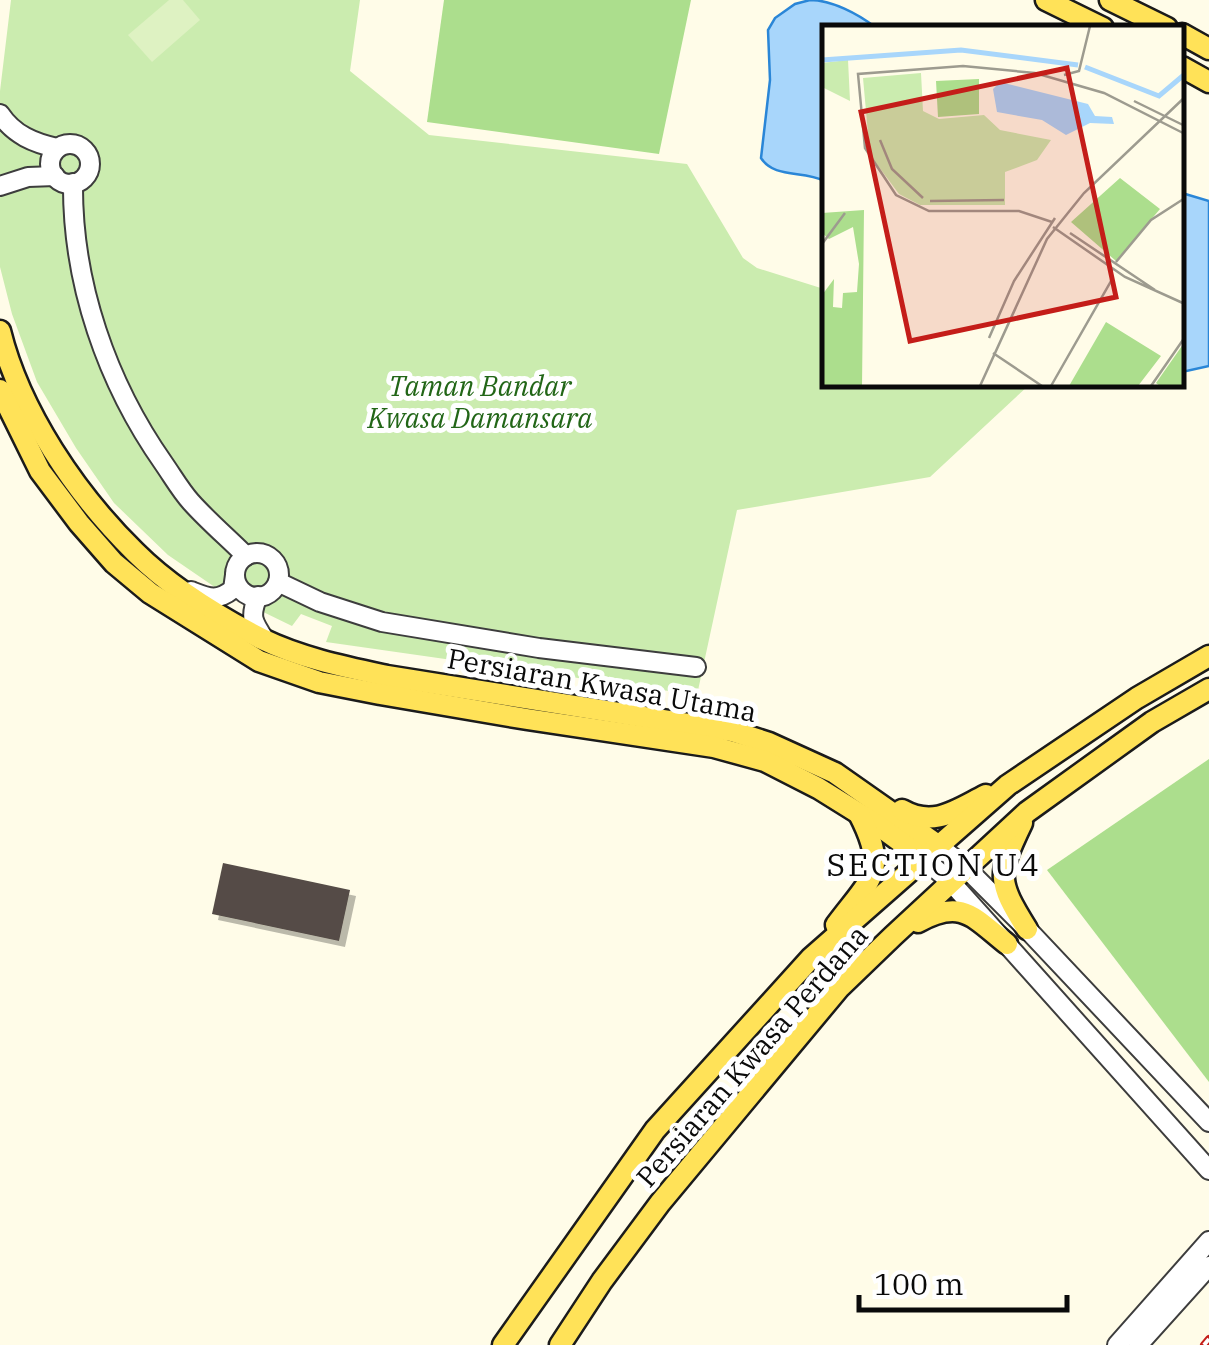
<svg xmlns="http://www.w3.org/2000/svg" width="1209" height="1345" viewBox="0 0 1209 1345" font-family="'IBM Plex Serif',serif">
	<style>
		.green { fill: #cbecaf }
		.forest { fill: #acde8d }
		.pitch { fill: #def2c2 }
		.water { fill: #a8d6fb; stroke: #2a86d7; stroke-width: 2.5 }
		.building { fill: #544c46; filter: url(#shadow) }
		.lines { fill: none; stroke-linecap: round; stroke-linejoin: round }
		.minor-casing { stroke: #3d3d3d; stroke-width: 22 }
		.major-casing { stroke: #1b1b1b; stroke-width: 25 }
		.minor { stroke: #fff; stroke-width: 18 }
		.major { stroke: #ffe258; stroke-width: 20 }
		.rail-casing { stroke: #c41d19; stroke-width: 8 }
		.rail { stroke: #fff; stroke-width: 4; stroke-dasharray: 11; stroke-linecap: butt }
		.labels { text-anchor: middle; stroke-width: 10; stroke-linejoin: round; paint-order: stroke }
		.park-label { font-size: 28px; font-style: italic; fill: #226617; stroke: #fff }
		.street-label { font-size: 28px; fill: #0a0a0a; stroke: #fff }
		.quarter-label { font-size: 32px; letter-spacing: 2.5px; fill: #0a0a0a; stroke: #fff }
		.inset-river { fill: none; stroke: #a8d6fb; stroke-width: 5 }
		.inset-road { fill: none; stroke: #9d9b8f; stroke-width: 2.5 }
		.view { fill: #c41d19; fill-opacity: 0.15; stroke: #c41d19; stroke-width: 5 }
		.inset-edge { fill: none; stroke: #0a0a0a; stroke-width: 5 }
	</style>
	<defs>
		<filter id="shadow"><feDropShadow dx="6" dy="6" stdDeviation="0" flood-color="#0004"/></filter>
	</defs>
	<rect width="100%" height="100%" fill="#fffce8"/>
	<!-- green -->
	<path class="green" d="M11,0h349l-10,71 79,64 258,29 56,94 14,10 67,21v96h205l-99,92 -193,33 -40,185 -371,-53 6,-16 -31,-12 -9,12 -70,-34 -54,-37 -54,-52 -38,-55 -39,-66 -25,-68 -12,-47v-176z"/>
	<!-- forest -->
	<g class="forest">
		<path d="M444,0h247l-32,154 -232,-32z"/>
		<path d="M1209,759v323l-162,-212z"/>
	</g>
	<!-- pitch -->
	<path class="pitch" d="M169,0h14l17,20 -48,42 -24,-27z"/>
	<!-- water -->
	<g class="water">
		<path d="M810,0c22,0 48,14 65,27l-51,1v153c-20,-11 -50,-2 -63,-23l9,-78 -2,-50 7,-12 20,-14z"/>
		<path d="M1182,193l27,8v165l-27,6z"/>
	</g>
	<!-- building -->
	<path class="building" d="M223,863l127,27 -11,51 -127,-27z"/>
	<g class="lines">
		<defs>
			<g id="minor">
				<path d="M0,114c14,21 34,29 57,34"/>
				<circle cx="70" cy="164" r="20"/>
				<path d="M73,183c-1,100 34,200 91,281 9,13 17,27 27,38 17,19 37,36 55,54"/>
				<path d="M0,186l28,-9 27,-1"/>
				<circle cx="257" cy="575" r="22"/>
				<path d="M278,582l42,20 62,20 157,26 157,19"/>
				<path d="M191,591c18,7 26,11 42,-2l2,-14"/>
				<path d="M258,596c-9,21 -5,26 7,44"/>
				<path d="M939,846l27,22 61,61 182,193"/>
				<path d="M924,859l27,23 258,288"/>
				<path d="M1117,1345l92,-104"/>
				<path d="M1138,1345l71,-79"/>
			</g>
			<g id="major">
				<path d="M1046,0l57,28"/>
				<path d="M1110,0l57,28"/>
				<path d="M1182,34l27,15"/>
				<path d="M1182,67l27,15"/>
				<path d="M0,331c20,81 76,163 135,221 36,36 82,64 127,87 39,19 83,28 125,37l345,55 37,12 66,30 104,73"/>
				<path d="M0,390l40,81 39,52 35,40 36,30 109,68 60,21 61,12 147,25 187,28 51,14 53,27 61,38 45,33"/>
				<path d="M902,810c32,18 54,0 84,-15"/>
				<path d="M1022,823c-25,52 -25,58 5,106"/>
				<path d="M918,922c44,-24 55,-5 89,22"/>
				<path d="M836,925c35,-47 53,-53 23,-111"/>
				<path d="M503,1345l152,-215 156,-172 197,-173 129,-87 72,-42"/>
				<path d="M560,1345l42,-64 58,-78 179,-215 54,-52 134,-124 125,-90 57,-33"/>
			</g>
		</defs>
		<!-- minor casing -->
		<use href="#minor" class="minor-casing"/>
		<!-- major casing -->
		<use href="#major" class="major-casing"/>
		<!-- minor -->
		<use href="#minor" class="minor"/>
		<!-- major -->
		<use href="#major" class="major"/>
		<defs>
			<path id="rail" d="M1204,1345l5,-6"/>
		</defs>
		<!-- rail casing -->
		<use href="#rail" class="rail-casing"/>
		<!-- rail -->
		<use href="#rail" class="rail"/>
	</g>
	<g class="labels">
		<!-- park labels -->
		<g class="park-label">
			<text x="480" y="396">Taman Bandar<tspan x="480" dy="32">Kwasa Damansara</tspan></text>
		</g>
		<!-- street labels -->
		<g class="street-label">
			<text transform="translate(602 685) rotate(10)" y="10">Persiaran Kwasa Utama</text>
			<text transform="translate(752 1056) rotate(-49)" y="10">Persiaran Kwasa Perdana</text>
		</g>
		<!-- quarter labels -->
		<g class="quarter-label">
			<text x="934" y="876">SECTION U4</text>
		</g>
	</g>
	<!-- overview -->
	<g transform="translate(822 25)">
		<rect width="362" height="362" fill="#fffce8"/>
		<path d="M26,35l2,41 -28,-14v-24zM99,48l2,38 16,8 45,-4 16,15 51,10 -14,20 -32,12v33h-85l-21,-11 -29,-39 -7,-77z" fill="#cbecaf"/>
		<path d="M157,54v35l-41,3 -2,-36zM298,153l40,31 -44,52 -45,-39zM42,185l-2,176h-40v-91l12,-16 -1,28 9,1 1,-15 14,-1 2,-28 -6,-37 -24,12 -7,-6v-20zM284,297l55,34 -23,30h-69zM362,318v43h-24l-4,-3z" fill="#acde8d"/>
		<path d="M178,57l88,22 7,12 17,1 2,7 -24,-1 -24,12 -24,-15 -45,-8 -4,-23z" fill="#a8d6fb"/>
		<path class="inset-river" d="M0,35l139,-10 117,15M263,42l74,29 26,-22"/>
		<path class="inset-road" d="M242,50l15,-4 11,-45M0,67v54M312,76l51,25M58,115l12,29 31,29M108,176l74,-1M230,197l-33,-11h-90l-33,-16 -31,-47 -7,-74 105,-8 72,7 69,20 81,41M231,202l72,50 60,27M248,208l85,57M0,219l23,-31M294,237l35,-42 34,-22M167,313l25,-57 41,-63M171,328l49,33M158,361l67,-147 37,-46 101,-96M229,361l60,-105 1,-12M329,361l34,-49"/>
		<path class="view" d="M245,43l49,229 -206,44 -49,-229z"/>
		<rect width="362" height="362" class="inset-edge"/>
	</g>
	<!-- scale -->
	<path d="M859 1295v15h208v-15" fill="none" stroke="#0a0a0a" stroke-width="5"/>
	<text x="874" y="1295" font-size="30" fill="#0a0a0a" stroke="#ffffff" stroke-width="8" paint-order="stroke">100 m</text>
</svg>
